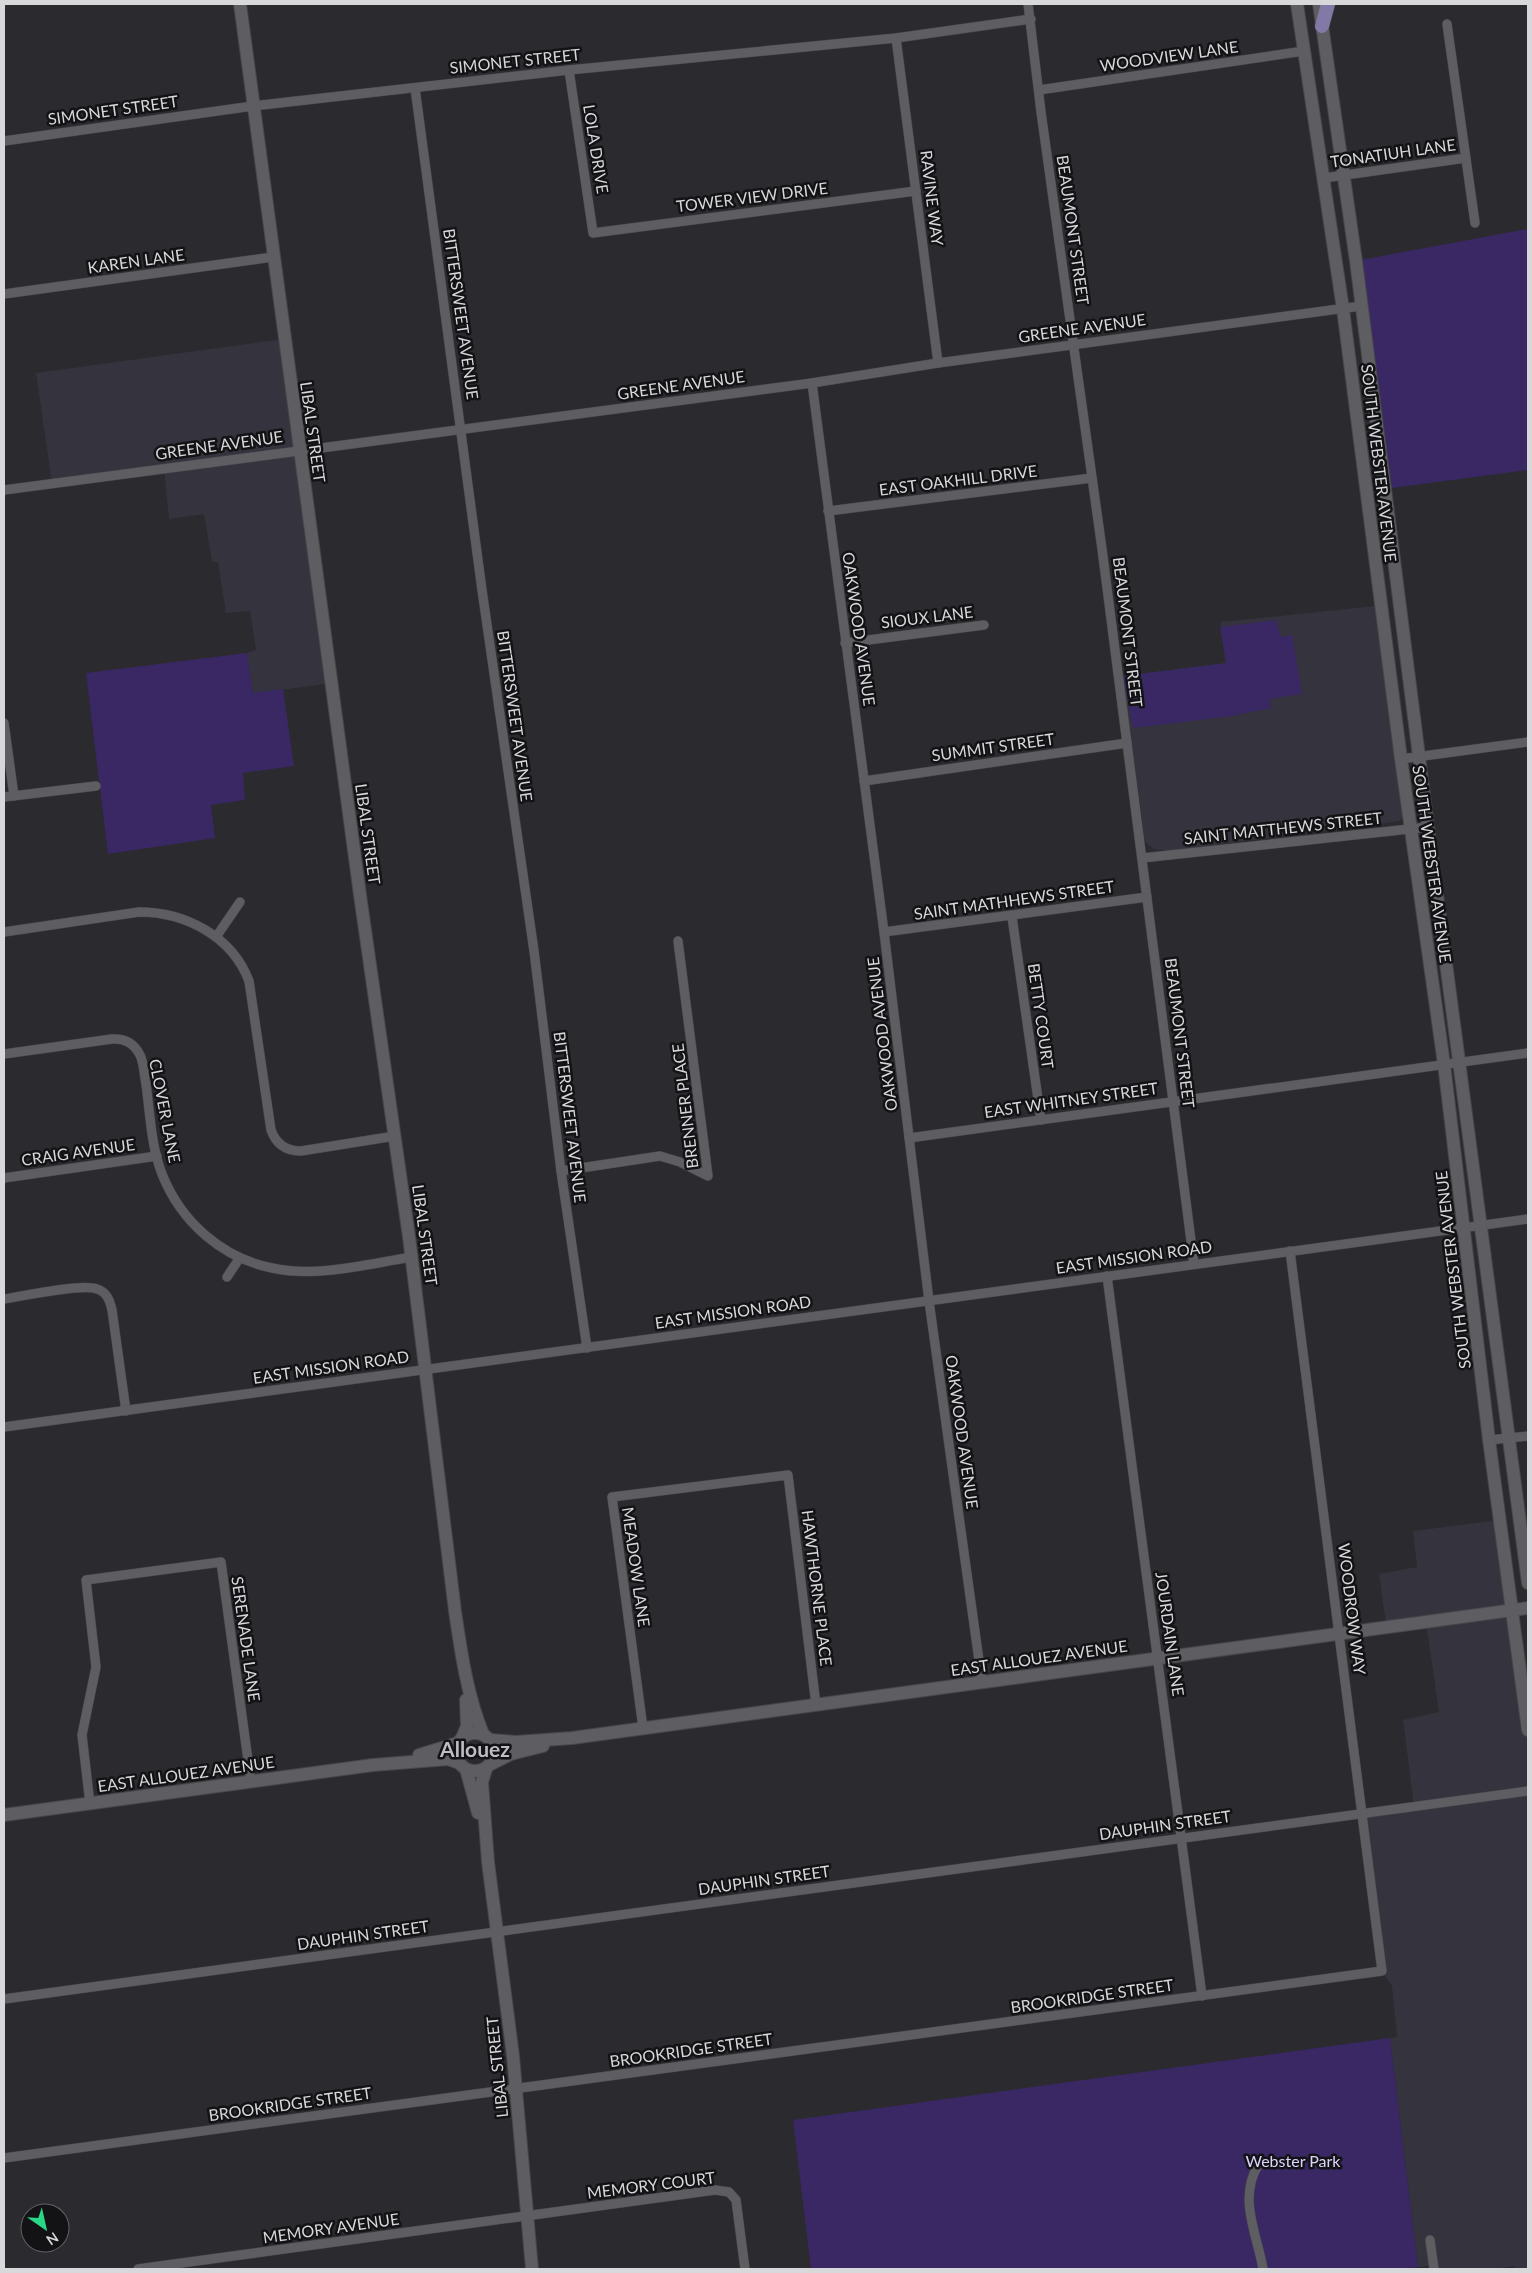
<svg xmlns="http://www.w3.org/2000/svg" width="1532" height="2273" viewBox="0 0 1532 2273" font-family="Lato,sans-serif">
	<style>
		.built { fill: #35333e }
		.green { fill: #392863 }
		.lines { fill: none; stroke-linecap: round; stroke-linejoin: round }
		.street-casing { stroke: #47464a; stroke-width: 10 }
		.secondary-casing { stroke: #47464a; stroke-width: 14 }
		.primary-casing { stroke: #47464a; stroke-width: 15 }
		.street { stroke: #5d5d62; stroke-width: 9 }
		.secondary { stroke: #5d5d62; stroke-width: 12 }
		.primary { stroke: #8279a7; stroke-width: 14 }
		.labels { text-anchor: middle; stroke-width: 5; stroke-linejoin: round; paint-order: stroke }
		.street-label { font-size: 16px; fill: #d8d7da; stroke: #131315 }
		.park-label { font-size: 16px; fill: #dcd5fe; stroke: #131315 }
		.district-label { font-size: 21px; font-weight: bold; fill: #bebdc3; stroke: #131315 }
	</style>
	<rect width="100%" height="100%" fill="#2b2a2f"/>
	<!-- built -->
	<g class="built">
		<path d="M284,339l48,344 -79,11 -6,-41 9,-3 -6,-39 -24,2 -8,-51h-6l-8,-48 -35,5 -5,-51 -112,15 -16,-110z"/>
		<path d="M1376,606l27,208 -3,7 -233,30 -13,-2 -9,-7 -22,-166 103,-13 -5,-41z"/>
		<path d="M1500,1520l28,210v539h-13l-1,-3 -20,3h-65v-3l-11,1 -28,-229 7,-1 -5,-51 -10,-15 -19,-158 51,-7 -11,-86 36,-8 -13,-89h-40l-7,-49 38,-7 -4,-36z"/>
	</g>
	<!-- green -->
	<g class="green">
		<path d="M1528,229v241l-144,19 -24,-229z"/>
		<path d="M1277,620l3,17 12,-2 10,59 -32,5 1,9 -39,8 -99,12 -10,-52 103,-13 -6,-36z"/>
		<path d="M247,653l6,40 30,-4 11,77 -51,7 2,27 -34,5 4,33 -107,16 -22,-181z"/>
		<path d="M1390,2038l28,229 -19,2h-588l-18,-149z"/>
	</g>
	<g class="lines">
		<defs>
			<g id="street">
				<path d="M1028,4l13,108 61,437 92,715"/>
				<path d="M1447,24l28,199"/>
				<path d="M896,38l42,325"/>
				<path d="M569,70l24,163 323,-42"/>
				<path d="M415,88l67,502 52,361 27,220 26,177"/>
				<path d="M1039,90l265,-39"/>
				<path d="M4,141l249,-35 316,-36 327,-32 135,-19"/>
				<path d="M1324,178l142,-20"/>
				<path d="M4,294l269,-37"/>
				<path d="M812,383l72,549 45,369 53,381"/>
				<path d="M4,490l808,-107 126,-20 423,-57"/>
				<path d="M828,511l264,-33"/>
				<path d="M845,643l139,-18"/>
				<path d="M4,723l10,73"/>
				<path d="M1401,759l127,-17"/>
				<path d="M864,781l263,-38"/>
				<path d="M4,797l92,-11"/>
				<path d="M1142,858l286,-31"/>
				<path d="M1012,917l29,203"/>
				<path d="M4,932l135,-20c46,0 93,24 110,69l22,149c5,14 15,21 30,21l94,-15"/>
				<path d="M884,932l263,-35"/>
				<path d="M216,937l24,-35"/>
				<path d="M4,1054l108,-15c13,-1 22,4 28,16 4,8 4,20 6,29 4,29 5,62 16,90 19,48 60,84 110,94 45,10 95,-4 140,-11"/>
				<path d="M909,1138l619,-85"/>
				<path d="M561,1171l99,-15 20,6 28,14 -30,-235"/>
				<path d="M4,1178l153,-22"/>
				<path d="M1107,1276l95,720"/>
				<path d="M227,1277l12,-18"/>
				<path d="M4,1299c19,-3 79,-16 93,-10 10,3 13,12 15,21l14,101"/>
				<path d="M4,1427l1524,-208"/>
				<path d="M1489,1440l39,-4"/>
				<path d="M643,1728l-31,-231 176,-22 28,230"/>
				<path d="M90,1804l-8,-69 14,-68 -10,-87 135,-18 30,220"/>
				<path d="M4,1999l1524,-208"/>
				<path d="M4,2158l1378,-187 -92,-720"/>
				<path d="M1258,2165c-20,35 -1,68 5,104"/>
				<path d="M1430,2240l4,29"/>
				<path d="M138,2269l577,-79 14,2 7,8 9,69"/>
			</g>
			<g id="secondary">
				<path d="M240,4l120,891 49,342 46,374c6,41 12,84 28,123"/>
				<path d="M1297,4l46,305 58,450 43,305 45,376 39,290"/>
				<path d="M1319,4l37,257 72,566 100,756"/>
				<circle cx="475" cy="1752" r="19"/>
				<path d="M462,1738l5,-12 -1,-26"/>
				<path d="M491,1740l25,2 56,-4 956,-130"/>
				<path d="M419,1755l39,-12"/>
				<path d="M491,1764l20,-10 32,-8"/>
				<path d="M466,1769l12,44"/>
				<path d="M486,1769l-4,13 6,80 25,194 19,213"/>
				<path d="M4,1815l369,-50 75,-6 11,4"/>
			</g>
			<path id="primary" d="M1322,26l6,-22"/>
		</defs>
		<!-- street casing -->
		<use href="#street" class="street-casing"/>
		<!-- secondary casing -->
		<use href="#secondary" class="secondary-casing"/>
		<!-- primary casing -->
		<use href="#primary" class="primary-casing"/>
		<!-- street -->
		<use href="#street" class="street"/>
		<!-- secondary -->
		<use href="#secondary" class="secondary"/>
		<!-- primary -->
		<use href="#primary" class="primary"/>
	</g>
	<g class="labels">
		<!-- street labels -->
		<g class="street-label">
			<text transform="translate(1169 56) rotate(-8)" y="6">WOODVIEW LANE</text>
			<text transform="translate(515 61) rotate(-6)" y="6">SIMONET STREET</text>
			<text transform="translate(113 110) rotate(-8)" y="6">SIMONET STREET</text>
			<text transform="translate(596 149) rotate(81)" y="6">LOLA DRIVE</text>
			<text transform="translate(1393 153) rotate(-8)" y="6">TONATIUH LANE</text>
			<text transform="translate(752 197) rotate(-7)" y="6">TOWER VIEW DRIVE</text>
			<text transform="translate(932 198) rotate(83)" y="6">RAVINE WAY</text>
			<text transform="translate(1073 230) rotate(82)" y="6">BEAUMONT STREET</text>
			<text transform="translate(136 261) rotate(-8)" y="6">KAREN LANE</text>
			<text transform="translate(461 314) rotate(82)" y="6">BITTERSWEET AVENUE</text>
			<text transform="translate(1082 328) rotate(-8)" y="6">GREENE AVENUE</text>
			<text transform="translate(681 385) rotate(-8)" y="6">GREENE AVENUE</text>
			<text transform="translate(313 432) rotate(82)" y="6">LIBAL STREET</text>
			<text transform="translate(219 445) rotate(-8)" y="6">GREENE AVENUE</text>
			<text transform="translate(1379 463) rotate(83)" y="6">SOUTH WEBSTER AVENUE</text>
			<text transform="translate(958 480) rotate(-7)" y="6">EAST OAKHILL DRIVE</text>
			<text transform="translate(927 617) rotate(-7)" y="6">SIOUX LANE</text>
			<text transform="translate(859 629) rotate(82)" y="6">OAKWOOD AVENUE</text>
			<text transform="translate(1128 632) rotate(83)" y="6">BEAUMONT STREET</text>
			<text transform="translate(515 716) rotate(82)" y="6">BITTERSWEET AVENUE</text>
			<text transform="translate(993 747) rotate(-8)" y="6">SUMMIT STREET</text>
			<text transform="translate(1283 828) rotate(-6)" y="6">SAINT MATTHEWS STREET</text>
			<text transform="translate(368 834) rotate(82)" y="6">LIBAL STREET</text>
			<text transform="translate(1432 864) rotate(82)" y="6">SOUTH WEBSTER AVENUE</text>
			<text transform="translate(1014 900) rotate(-8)" y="6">SAINT MATHHEWS STREET</text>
			<text transform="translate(1041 1016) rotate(82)" y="6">BETTY COURT</text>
			<text transform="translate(1180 1033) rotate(83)" y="6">BEAUMONT STREET</text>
			<text transform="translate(882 1034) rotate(-97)" y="6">OAKWOOD AVENUE</text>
			<text transform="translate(1071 1100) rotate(-8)" y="6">EAST WHITNEY STREET</text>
			<text transform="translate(685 1106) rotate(-97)" y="6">BRENNER PLACE</text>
			<text transform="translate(165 1111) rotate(79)" y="6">CLOVER LANE</text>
			<text transform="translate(570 1117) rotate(83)" y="6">BITTERSWEET AVENUE</text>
			<text transform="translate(78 1152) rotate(-8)" y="6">CRAIG AVENUE</text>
			<text transform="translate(425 1235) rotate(82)" y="6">LIBAL STREET</text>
			<text transform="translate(1134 1257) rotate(-8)" y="6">EAST MISSION ROAD</text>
			<text transform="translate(1453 1270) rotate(-97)" y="6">SOUTH WEBSTER AVENUE</text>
			<text transform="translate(733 1312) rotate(-8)" y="6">EAST MISSION ROAD</text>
			<text transform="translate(331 1367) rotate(-8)" y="6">EAST MISSION ROAD</text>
			<text transform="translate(962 1432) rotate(82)" y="6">OAKWOOD AVENUE</text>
			<text transform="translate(636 1567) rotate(82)" y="6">MEADOW LANE</text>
			<text transform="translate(817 1588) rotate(83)" y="6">HAWTHORNE PLACE</text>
			<text transform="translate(1352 1609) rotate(83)" y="6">WOODROW WAY</text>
			<text transform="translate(1170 1634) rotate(82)" y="6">JOURDAIN LANE</text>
			<text transform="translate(246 1639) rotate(82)" y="6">SERENADE LANE</text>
			<text transform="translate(1039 1658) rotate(-8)" y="6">EAST ALLOUEZ AVENUE</text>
			<text transform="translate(186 1774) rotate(-8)" y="6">EAST ALLOUEZ AVENUE</text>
			<text transform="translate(1165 1825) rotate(-8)" y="6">DAUPHIN STREET</text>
			<text transform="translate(764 1880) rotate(-8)" y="6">DAUPHIN STREET</text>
			<text transform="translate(363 1935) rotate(-8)" y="6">DAUPHIN STREET</text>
			<text transform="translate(1092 1996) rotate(-8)" y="6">BROOKRIDGE STREET</text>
			<text transform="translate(691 2050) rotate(-8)" y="6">BROOKRIDGE STREET</text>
			<text transform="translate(497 2067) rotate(-96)" y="6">LIBAL STREET</text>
			<text transform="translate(290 2104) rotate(-8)" y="6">BROOKRIDGE STREET</text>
			<text transform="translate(651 2185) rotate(-7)" y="6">MEMORY COURT</text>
			<text transform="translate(331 2228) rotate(-8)" y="6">MEMORY AVENUE</text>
		</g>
		<!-- park labels -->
		<g class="park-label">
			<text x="1293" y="2167">Webster Park</text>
		</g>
		<!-- district labels -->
		<g class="district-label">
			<text x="475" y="1757">Allouez</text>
		</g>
	</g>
	<!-- border -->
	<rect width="1532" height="2273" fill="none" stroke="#d8d7da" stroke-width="10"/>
	<!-- north arrow -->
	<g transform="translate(45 2228) rotate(146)"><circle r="24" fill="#131315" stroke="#626164"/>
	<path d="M0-4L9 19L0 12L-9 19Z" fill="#29d885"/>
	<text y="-8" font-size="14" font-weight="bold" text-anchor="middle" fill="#d8d7da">N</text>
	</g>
</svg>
